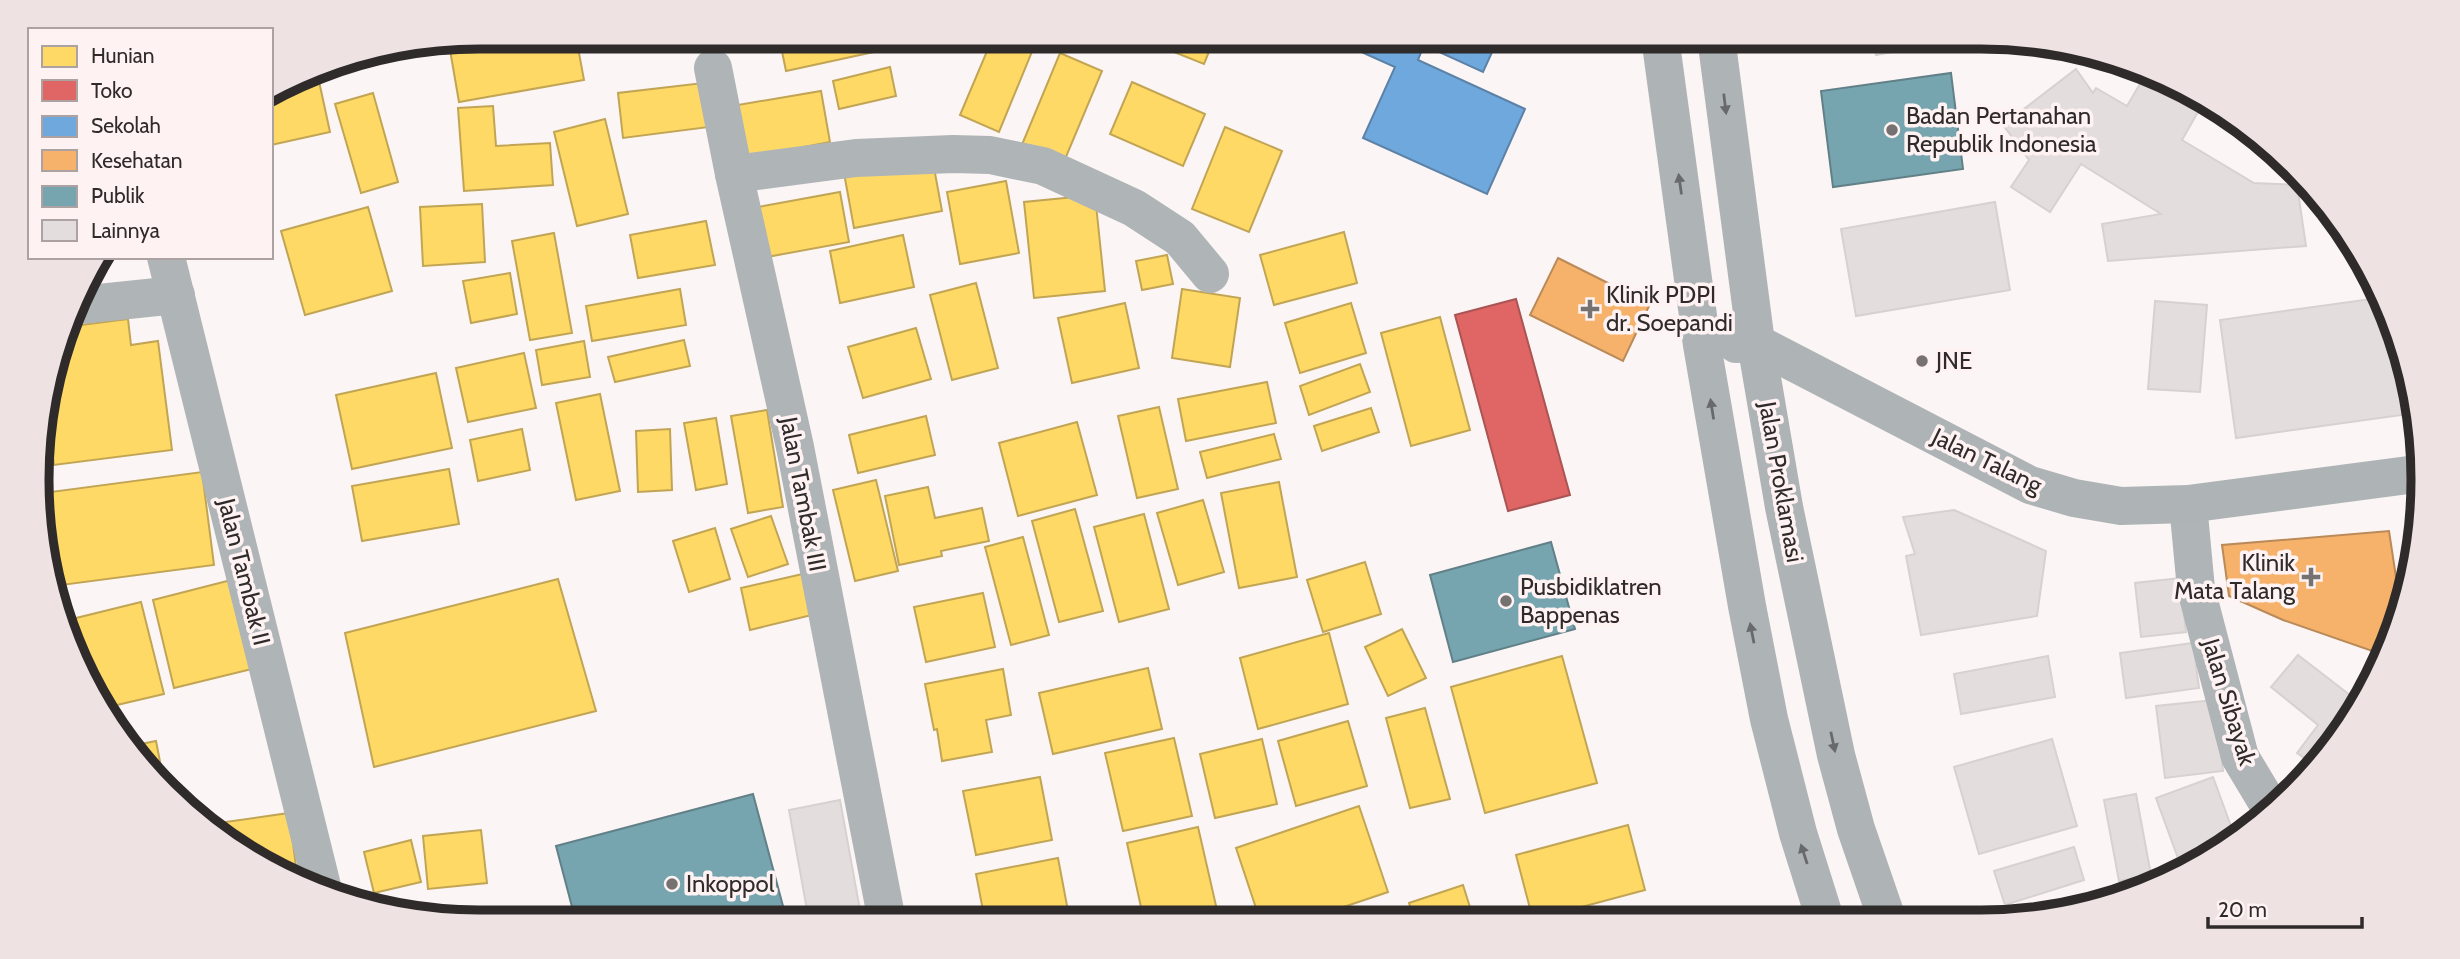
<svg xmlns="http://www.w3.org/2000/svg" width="2460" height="959" viewBox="0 0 2460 959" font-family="Cabin,sans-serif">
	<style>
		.homes { fill: #ffd966; stroke: #c1a554; stroke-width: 2 }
		.shops { fill: #e06666; stroke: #ab5454; stroke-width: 2 }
		.schools { fill: #6fa8dc; stroke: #5c82a7; stroke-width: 2 }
		.health { fill: #f6b26b; stroke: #ba8a58; stroke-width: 2 }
		.public { fill: #76a5af; stroke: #618087; stroke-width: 2 }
		.building { fill: #e3ddde; stroke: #d7d1d1; stroke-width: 2 }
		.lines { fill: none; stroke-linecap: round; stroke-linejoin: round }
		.street { stroke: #afb4b7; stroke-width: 38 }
		.secondary { stroke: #aeb4b6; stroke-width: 38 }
		.oneway { fill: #68696a }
		.poi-dot { fill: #777272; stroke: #fff2f2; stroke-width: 2.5 }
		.labels { text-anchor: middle; stroke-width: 7; stroke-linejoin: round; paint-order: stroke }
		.poi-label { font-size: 24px; fill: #2f2b2b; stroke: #fff2f2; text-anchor: start }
		.street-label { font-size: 24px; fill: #2f2b2b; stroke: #fff2f2 }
		.rim { fill: none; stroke: #2f2b2b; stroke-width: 9 }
	</style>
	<rect width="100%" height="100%" fill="#fcf5f5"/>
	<!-- homes -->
	<g class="homes">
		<path d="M488,37h88l8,43 -125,22 -10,-58z"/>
		<path d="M593,37h47l-45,10z"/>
		<path d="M779,37h92l3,15 -88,19z"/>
		<path d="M993,37h45l-39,95 -39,-17z"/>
		<path d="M1109,37h106l-11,27 -55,-22 -4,10z"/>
		<path d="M1060,53l42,18 -39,93 -42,-17z"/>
		<path d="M890,67l6,29 -57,13 -6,-28z"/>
		<path d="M317,72l13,60 -59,13v-47z"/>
		<path d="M1132,82l73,32 -22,52 -73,-32z"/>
		<path d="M703,83l6,44 -86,11 -5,-45z"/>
		<path d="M821,91l9,51 -89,17 -9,-53z"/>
		<path d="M373,93l25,89 -37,11 -26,-89z"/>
		<path d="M493,106l3,40 54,-3 3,42 -89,6 -6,-83z"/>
		<path d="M605,119l23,95 -51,12 -23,-94z"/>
		<path d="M1225,127l57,24 -33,81 -57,-23z"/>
		<path d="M932,157l10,54 -88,17 -10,-55z"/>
		<path d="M1006,181l13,72 -59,11 -13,-72z"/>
		<path d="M840,192l9,50 -82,15 -9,-50z"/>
		<path d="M1095,195l10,96 -71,7 -10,-96z"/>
		<path d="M482,204l3,58 -62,4 -3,-59z"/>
		<path d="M368,207l24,84 -87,24 -24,-84z"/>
		<path d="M706,221l9,44 -77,13 -8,-43z"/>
		<path d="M1344,232l13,51 -83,22 -14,-50z"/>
		<path d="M554,233l18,100 -42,7 -18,-99z"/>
		<path d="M903,235l11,52 -74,16 -10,-52z"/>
		<path d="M1167,255l6,29 -31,6 -6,-29z"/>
		<path d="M510,273l7,41 -46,9 -8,-42z"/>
		<path d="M976,283l22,85 -46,12 -22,-85z"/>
		<path d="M680,289l6,36 -94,16 -6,-35z"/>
		<path d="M1182,289l58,9 -10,69 -58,-9z"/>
		<path d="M1125,303l14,65 -67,15 -14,-65z"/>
		<path d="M1351,303l15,50 -66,20 -15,-50z"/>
		<path d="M1440,317l30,113 -59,16 -30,-113z"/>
		<path d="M128,319l3,26 27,-4 14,109 -118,15 -8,-60 27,-79z"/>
		<path d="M916,328l15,51 -68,19 -15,-51z"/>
		<path d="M684,340l6,26 -75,16 -7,-25z"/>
		<path d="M584,341l6,36 -48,8 -6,-35z"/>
		<path d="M524,353l12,55 -68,14 -12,-54z"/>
		<path d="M1360,364l10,28 -61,23 -9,-29z"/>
		<path d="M436,373l16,75 -100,21 -16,-74z"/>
		<path d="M1267,382l9,41 -90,18 -8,-42z"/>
		<path d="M600,394l20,97 -44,9 -20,-97z"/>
		<path d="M1159,407l19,82 -41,9 -19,-82z"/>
		<path d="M1371,408l8,24 -57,19 -8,-25z"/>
		<path d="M767,410l16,97 -35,6 -17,-97z"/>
		<path d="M926,416l9,39 -77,18 -9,-38z"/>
		<path d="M716,418l11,66 -31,6 -12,-67z"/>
		<path d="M1077,422l20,73 -79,21 -19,-73z"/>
		<path d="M522,429l8,41 -52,11 -8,-41z"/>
		<path d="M670,429l2,61 -34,2 -2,-61z"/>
		<path d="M1274,434l7,25 -74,19 -7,-26z"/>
		<path d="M449,469l10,55 -97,17 -10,-55z"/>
		<path d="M202,472l12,93 -160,21 -4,-10 -6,-41 -1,-42z"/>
		<path d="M876,480l22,91 -43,10 -22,-91z"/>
		<path d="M1279,482l18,95 -58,11 -18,-95z"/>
		<path d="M928,487l7,31 47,-10 7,33 -48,10 1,5 -43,9 -14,-69z"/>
		<path d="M1203,500l21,72 -46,13 -21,-72z"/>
		<path d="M1075,509l28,102 -44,11 -27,-101z"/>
		<path d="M1144,514l25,95 -50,13 -25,-95z"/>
		<path d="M771,516l17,48 -40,13 -17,-48z"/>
		<path d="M715,528l15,51 -41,13 -16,-51z"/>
		<path d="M1023,537l26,98 -38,10 -26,-98z"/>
		<path d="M1365,562l16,52 -58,18 -16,-52z"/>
		<path d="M807,573l9,41 -66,16 -9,-42z"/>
		<path d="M235,579l21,89 -82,20 -21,-88z"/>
		<path d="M558,579l38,132 -222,56 -29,-134z"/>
		<path d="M983,593l12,54 -69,15 -12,-55z"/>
		<path d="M141,602l23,92 -60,14 -36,-88z"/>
		<path d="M1402,629l24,49 -38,18 -23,-49z"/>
		<path d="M1329,633l19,71 -90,25 -18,-71z"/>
		<path d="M1562,656l35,127 -112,30 -34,-126z"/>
		<path d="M1148,668l14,61 -109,25 -14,-61z"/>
		<path d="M1003,669l8,46 -25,5 6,32 -50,9 -5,-32 -3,1 -9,-46z"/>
		<path d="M1425,708l25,91 -40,9 -24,-90z"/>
		<path d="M1348,721l19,65 -71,20 -18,-65z"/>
		<path d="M1174,738l18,78 -69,15 -18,-78z"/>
		<path d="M1262,739l15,65 -62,14 -15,-64z"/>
		<path d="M156,741l8,41 -33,-36z"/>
		<path d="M1040,777l12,63 -76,15 -13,-64z"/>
		<path d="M1359,806l29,86 -83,28h-45l-24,-72z"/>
		<path d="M289,813l8,61 -78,-39 -1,-12z"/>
		<path d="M1628,825l17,65 -112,30 -17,-65z"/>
		<path d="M1198,827l19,83 -45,11h-28l-17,-78z"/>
		<path d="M481,830l6,53 -59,6 -5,-53z"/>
		<path d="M411,840l10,42 -47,11 -10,-41z"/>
		<path d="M1058,858l10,53 -51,10h-32l-9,-47z"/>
		<path d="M1463,885l11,35h-60l-5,-17z"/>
	</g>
	<!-- shops -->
	<path class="shops" d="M1516,299l54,196 -62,16 -53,-196z"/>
	<!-- schools -->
	<path class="schools" d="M1328,37h171l-16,35 -59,-27 -6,15 107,49 -38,85 -124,-56 32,-71z"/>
	<!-- health -->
	<g class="health">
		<path d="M1558,258l92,46 -27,57 -93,-46z"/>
		<path d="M2389,531l12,79 -20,44 -98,-34 -54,-24 -7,-51z"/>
	</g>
	<!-- public -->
	<g class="public">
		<path d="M1951,73l12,96 -130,18 -12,-96z"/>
		<path d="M1551,542l24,87 -122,33 -23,-87z"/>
		<path d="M753,794l34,127 -211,1 -20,-76z"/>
	</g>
	<!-- building -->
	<g class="building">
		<path d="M1872,37h98l-94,18z"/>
		<path d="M2076,69l17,24 3,-5 31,18 17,-29 -1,-2 59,30 -20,35 72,43 43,2 9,61 -198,15 -6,-37 59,-10 -80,-50 -31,48 -39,-25 18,-27 -26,-35z"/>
		<path d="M1995,202l15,88 -154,26 -15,-87z"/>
		<path d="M2378,298l38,115 -180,25 -16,-118z"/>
		<path d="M2155,301l52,4 -7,87 -52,-3z"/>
		<path d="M1954,510l92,41 -9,65 -116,19 -15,-79 9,-2 -12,-37z"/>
		<path d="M2180,578l6,54 -45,5 -6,-54z"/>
		<path d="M2193,643l6,45 -73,10 -6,-45z"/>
		<path d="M2298,655l61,47 -10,23 -35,40 -17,-12 21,-28 -47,-38z"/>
		<path d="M2048,656l7,41 -94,17 -7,-40z"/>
		<path d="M2214,700l9,71 -58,7 -9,-72z"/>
		<path d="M2052,739l25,87 -98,28 -25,-87z"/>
		<path d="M2213,777l22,60 -52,35 -27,-74z"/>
		<path d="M2136,794l15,81 -32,6 -15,-81z"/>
		<path d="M840,800l22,121h-53l-20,-111z"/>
		<path d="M2074,847l10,33 -79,25 -11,-34z"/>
	</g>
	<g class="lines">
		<!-- street -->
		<g class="street">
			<path d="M713,68l21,106 61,273 92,474"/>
			<path d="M734,174l122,-16 97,-4 37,1 53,11 91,42 46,30 30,36"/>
			<path d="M166,257l156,629"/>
			<path d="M80,305l96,-10"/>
			<path d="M2188,504l8,85 44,168 33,55"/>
		</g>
		<!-- secondary -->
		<g class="secondary">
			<path d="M1660,37l42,308 45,261 22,113 29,114 27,86"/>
			<path d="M1716,37l40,306 28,164 52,248 20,74 31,90"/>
			<path d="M1736,344l20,-1 274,142 44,13 47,8 67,-2 228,-30"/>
		</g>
	</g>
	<!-- one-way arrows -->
	<defs><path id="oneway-solid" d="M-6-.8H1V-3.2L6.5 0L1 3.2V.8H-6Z" transform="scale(1.75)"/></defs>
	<g class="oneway">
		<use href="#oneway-solid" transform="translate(1725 104) rotate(83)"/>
		<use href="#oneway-solid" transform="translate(1680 184) rotate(-98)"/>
		<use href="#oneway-solid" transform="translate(1712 409) rotate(-99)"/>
		<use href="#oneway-solid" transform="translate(1752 633) rotate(-101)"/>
		<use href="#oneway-solid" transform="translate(1833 742) rotate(78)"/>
		<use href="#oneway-solid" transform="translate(1804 854) rotate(-108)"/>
	</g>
	<!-- markers -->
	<g class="poi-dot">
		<circle cx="1892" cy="130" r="7"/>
		<path d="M1586.5 298.5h7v7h7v7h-7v7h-7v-7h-7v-7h7z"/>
		<circle cx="1922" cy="361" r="7"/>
		<path d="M2307.5 566.5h7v7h7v7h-7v7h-7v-7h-7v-7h7z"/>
		<circle cx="1506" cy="601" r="7"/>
		<circle cx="672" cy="884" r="7"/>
	</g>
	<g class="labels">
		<!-- poi labels -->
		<g class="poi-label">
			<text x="1906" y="124">Badan Pertanahan<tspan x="1906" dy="28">Republik Indonesia</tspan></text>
			<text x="1606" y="303">Klinik PDPI<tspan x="1606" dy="28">dr. Soepandi</tspan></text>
			<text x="1936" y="369">JNE</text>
			<text x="2295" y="571" text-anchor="end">Klinik<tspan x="2295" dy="28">Mata Talang</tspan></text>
			<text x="1520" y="595">Pusbidiklatren<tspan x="1520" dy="28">Bappenas</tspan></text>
			<text x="686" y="892">Inkoppol</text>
		</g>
		<!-- street labels -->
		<g class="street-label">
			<text transform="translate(1987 461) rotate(26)" y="8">Jalan Talang</text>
			<text transform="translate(1781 482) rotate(80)" y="8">Jalan Proklamasi</text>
			<text transform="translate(803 494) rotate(79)" y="8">Jalan Tambak III</text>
			<text transform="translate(244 572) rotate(76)" y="8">Jalan Tambak II</text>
			<text transform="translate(2229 702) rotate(73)" y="8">Jalan Sibayak</text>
		</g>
	</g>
	<!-- crop -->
	<path d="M0 0H2460V959H0ZM479 49H1981A430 430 0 0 1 2411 479V480A430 430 0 0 1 1981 910H479A430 430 0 0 1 49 480V479A430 430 0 0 1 479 49Z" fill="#eee2e2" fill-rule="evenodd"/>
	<path class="rim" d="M479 49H1981A430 430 0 0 1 2411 479V480A430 430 0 0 1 1981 910H479A430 430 0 0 1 49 480V479A430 430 0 0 1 479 49Z"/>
	<!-- legend -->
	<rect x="28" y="28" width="245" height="231" fill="#fff2f2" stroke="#aca2a2" stroke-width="2"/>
	<rect x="42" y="46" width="35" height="21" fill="#ffd966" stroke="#aca2a2" stroke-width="2"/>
	<text x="91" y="63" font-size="21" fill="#2f2b2b">Hunian</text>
	<rect x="42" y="80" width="35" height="21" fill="#e06666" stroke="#aca2a2" stroke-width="2"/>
	<text x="91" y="98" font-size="21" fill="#2f2b2b">Toko</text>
	<rect x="42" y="116" width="35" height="21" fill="#6fa8dc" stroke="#aca2a2" stroke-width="2"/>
	<text x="91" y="133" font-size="21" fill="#2f2b2b">Sekolah</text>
	<rect x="42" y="150" width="35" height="21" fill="#f6b26b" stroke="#aca2a2" stroke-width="2"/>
	<text x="91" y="168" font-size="21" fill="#2f2b2b">Kesehatan</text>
	<rect x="42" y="186" width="35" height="21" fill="#76a5af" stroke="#aca2a2" stroke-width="2"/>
	<text x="91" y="203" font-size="21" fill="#2f2b2b">Publik</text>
	<rect x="42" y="220" width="35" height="21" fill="#e3ddde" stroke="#aca2a2" stroke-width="2"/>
	<text x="91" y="238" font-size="21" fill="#2f2b2b">Lainnya</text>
	<!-- scale -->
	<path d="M2208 917v10h154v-10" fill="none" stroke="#2f2b2b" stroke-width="3.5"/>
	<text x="2218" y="917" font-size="21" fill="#2f2b2b" stroke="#fff2f2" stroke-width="5" paint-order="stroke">20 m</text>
</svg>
